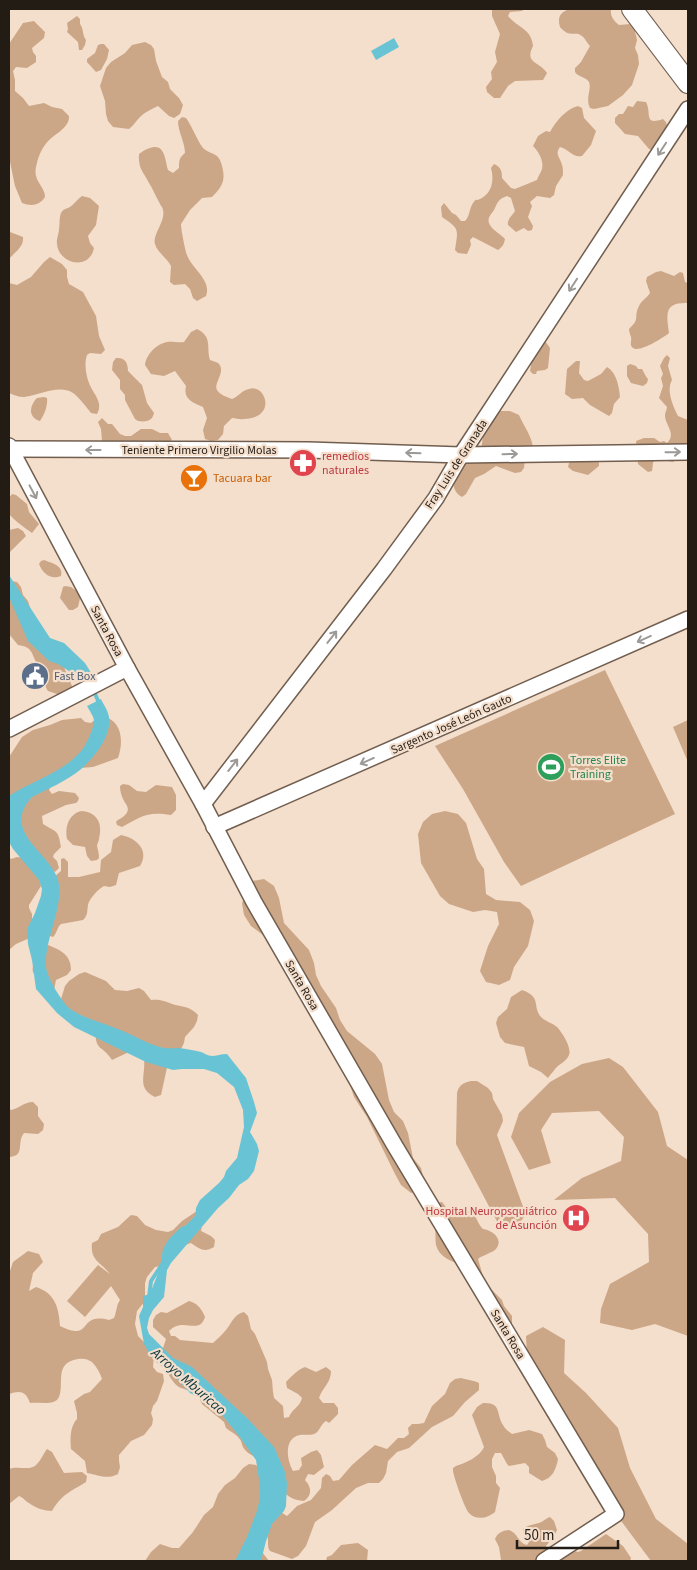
<svg xmlns="http://www.w3.org/2000/svg" width="697" height="1570" viewBox="0 0 697 1570" font-family="'Source Sans 3',sans-serif">
	<style>
		.green { fill: #cca787 }
		.water { fill: #68c4d4 }
		.lines { fill: none; stroke-linecap: round; stroke-linejoin: round }
		.stream { stroke: #68c4d4; stroke-width: 4 }
		.minor-casing { stroke: #715e4f; stroke-width: 18 }
		.major-casing { stroke: #715e4f; stroke-width: 22 }
		.minor { stroke: #fff; stroke-width: 15 }
		.major { stroke: #fff; stroke-width: 20 }
		.oneway { stroke: #9c9996 }
		.labels { text-anchor: middle; stroke-width: 4.5; stroke-linejoin: round; paint-order: stroke }
		.street-label { font-size: 12px; fill: #231c15; stroke: #f4decc }
		.health-label { font-size: 12px; fill: #be3a42; stroke: #f4decc; text-anchor: start }
		.food-label { font-size: 12px; fill: #c56008; stroke: #f4decc; text-anchor: start }
		.service-label { font-size: 12px; fill: #4e5e75; stroke: #f4decc; text-anchor: start }
		.leisure-label { font-size: 12px; fill: #27864d; stroke: #f4decc; text-anchor: start }
		.water-label { font-size: 14px; font-style: italic; fill: #033239; stroke: #f4decc }
	</style>
	<rect width="100%" height="100%" fill="#f4decc"/>
	<!-- green -->
	<g class="green">
		<path d="M492,9h32l-2,2 -12,1 -2,4c11,13 23,12 25,30 -9,18 7,15 14,27l-4,7 -28,1 -7,5 -8,12h-6l-7,-6 -1,-5 6,-8 -1,-7 6,-10 -2,-10 5,-18 -8,-18z"/>
		<path d="M569,9h42c-1,7 2,11 8,16l11,-1 4,3 3,13 -2,8 3,7 1,9 -7,21 -9,10 -15,11 -14,3 -4,-1c-5,-10 2,-19 -1,-26 -3,-5 -11,-5 -14,-10v-4l6,-6 9,-16c-3,-3 -5,-8 -8,-10 -6,-6 -12,3 -22,-9 -3,-10 0,-14 9,-18z"/>
		<path d="M77,16l3,3v5c4,5 2,11 6,16l-1,5 -3,5h-3l-1,-8 -11,-10 1,-3 -1,-6z"/>
		<path d="M34,21l11,11 -1,6 -12,10 1,4 3,4v6l-9,6 -11,-1 -3,4 2,9v11l8,7 6,8 15,-3 8,4 10,2 7,7c1,13 -18,19 -24,29 -4,5 -7,13 -8,18 -6,18 8,22 8,34 -5,8 -13,10 -23,6l-7,-17 -6,-29v-113l14,-21z"/>
		<path d="M145,42l6,3 3,4 2,12 6,16 6,5 2,7 9,9 4,7 -3,9 -6,4 -5,-2 -11,-10c-6,3 -13,6 -18,11 -4,4 -6,8 -11,12l-16,-2 -5,-6 -2,-7 -1,-13 -5,-15 6,-18 5,-6 14,-9 7,-8z"/>
		<path d="M101,44h3l5,6 -2,9 -6,11 -5,2 -9,-10v-3l8,-6 3,-8z"/>
		<path d="M637,101l9,1c6,11 -3,24 17,17l3,3 2,7 -15,21 -4,-1 -11,-13 -13,-2 -10,-11v-5l4,-4h4l5,-8 5,1z"/>
		<path d="M578,106l4,2 2,10 12,13 -5,14 -9,11c-10,2 -13,-7 -22,-9 -5,7 -1,9 1,15 2,4 2,9 2,13l-7,11 -2,9 -4,3 -13,-2 -7,6 2,4 -4,11 5,9 -1,4 -4,1 -4,-3 -8,4 -8,-7c-1,-6 4,-9 7,-14l-4,-13 -4,-2c-9,3 -9,6 -13,14 -3,5 -8,8 -4,15 2,5 11,9 15,14 -1,6 -3,8 -7,11l-25,-13 -3,3 1,5 -4,9 -9,-1 -3,-3c3,-21 5,-21 -13,-33l-1,-10 3,-4 8,10 4,2 5,6h4c5,-5 4,-12 8,-18 5,-6 1,-1 7,-4 13,-6 14,-20 11,-31l3,-4c7,3 8,7 8,14l9,10 4,1 22,-9c1,-4 4,-7 5,-11 2,-9 -4,-18 -9,-23l5,-10 8,-5 4,1c6,-11 16,-23 28,-26z"/>
		<path d="M182,117l4,1c6,8 12,24 17,30 4,4 10,5 14,8 3,3 4,6 5,10 4,15 0,21 -10,31l-10,1 -12,12 -9,14c0,5 4,26 6,31 5,14 25,25 19,41l-9,5 -4,-3 -3,-9 -5,-5 -11,1 -4,-3 1,-16c-4,-8 -14,-14 -16,-22 -3,-9 11,-23 8,-34 0,-2 -2,-4 -3,-6 -4,-7 -7,-15 -11,-21 -6,-12 -11,-15 -10,-29 4,-3 7,-5 11,-6 15,-5 15,12 18,22l5,3 6,-5c0,-7 0,-10 6,-15 0,-11 -7,-21 -7,-32z"/>
		<path d="M82,196l8,2 9,8 -3,19 -8,11 2,7 4,5c-5,24 -36,15 -37,-4 -1,-5 2,-10 2,-15 1,-5 0,-11 2,-16 2,-4 5,-4 9,-6 4,-3 8,-8 12,-11z"/>
		<path d="M9,222l1,10 13,5c1,10 -8,15 -14,22z"/>
		<path d="M50,257l12,7 5,6v7l2,7 14,8 13,24 3,20 6,14 -4,4 -11,-1 -3,2c-3,8 -1,20 2,28 4,11 15,19 8,31l-6,-1c-5,-6 -11,-15 -18,-20 -14,-9 -33,2 -49,4 -6,0 -10,-2 -15,-4v-110l8,2 14,-8 13,-15z"/>
		<path d="M661,271l13,5 6,-4 3,1 2,9 3,1v20c-25,-1 -21,12 -19,30 -6,5 -30,20 -36,15 -4,-3 -1,-7 -2,-11 -1,-3 -2,-5 -2,-8 12,-11 4,-11 10,-23 2,-5 8,-8 11,-13l-4,-12 1,-4 9,-5z"/>
		<path d="M197,329c16,8 9,18 13,31 3,1 6,2 8,3 9,8 -5,20 -1,27 3,5 10,7 15,9 6,-2 10,-9 17,-10 15,-5 25,21 6,28 -3,1 -8,2 -11,2 -4,1 -8,-1 -12,-1l-8,8 -1,8 -5,6 -7,1 -6,-2 -2,-9 4,-12 -4,-11c-11,-5 -20,-8 -17,-21l-11,-15 -11,5 -13,-2 -6,-9c1,-10 11,-21 22,-23 5,-1 11,1 17,0l7,-10z"/>
		<path d="M542,341h3l5,7 -2,20 -3,2 -8,1 -1,3h-3l-3,-3 2,-11z"/>
		<path d="M667,355l3,3 -2,8 4,14c-6,10 1,26 6,36l10,4v31l-15,11 -18,-3 -2,4 -1,8 -4,1 -10,-8 -2,-23 8,-3h10l6,4 4,-1 3,2c10,-10 -2,-17 -2,-28 0,-3 2,-5 2,-8l-8,-9 4,-12 -2,-8 2,-4 -3,-8 4,-8z"/>
		<path d="M116,358c9,-1 12,5 12,13l14,14 5,18 7,10c-2,9 -9,9 -16,8l-3,-2 -10,-19v-5l-5,-6v-9l-8,-10 1,-8z"/>
		<path d="M576,361h4l-1,12 5,7 4,1 13,-7 6,-7c10,6 12,20 13,30l-6,7 -2,9 -3,3 -19,-11 -7,-7 -11,1 -7,-5 2,-25z"/>
		<path d="M630,364l6,2 2,3h4c2,3 3,7 6,10l-1,4 -4,3 -12,-3 -4,-7v-10z"/>
		<path d="M44,397l3,1c1,8 -3,17 -7,23 -13,-4 -10,-16 -3,-23z"/>
		<path d="M501,411h9l9,4c5,12 13,21 14,33l-8,11 -1,9 -3,4 -6,1 -19,-7 -12,8 -9,4 -9,16 -4,3c-11,-6 -9,-18 -9,-29l28,-18 3,-20 10,-16z"/>
		<path d="M102,418l6,6h4l8,10 5,2h6l10,-7h11l8,4h8l4,7 -5,3h-62l-3,-2 -1,-12 -3,-7z"/>
		<path d="M594,456l5,7v3l-11,9 -15,-4 -5,-4 1,-4 7,-6z"/>
		<path d="M12,494l4,1 11,9 2,8 10,12 -7,9c-8,-6 -16,-11 -23,-19v-16z"/>
		<path d="M18,528l5,3 3,5 -17,17v-23z"/>
		<path d="M44,560c7,3 20,5 17,16 -10,4 -18,-2 -22,-12l2,-3z"/>
		<path d="M12,581l5,1 4,5 2,8 5,6 3,10 26,40 15,35v2l-12,7 -12,-4c-4,-5 -2,-10 -4,-16 -2,-4 -5,-7 -7,-11 -6,-11 -4,-17 -19,-19l-9,-11v-52z"/>
		<path d="M65,586l6,1 10,7 -3,13 -5,3h-4l-9,-12 3,-11z"/>
		<path d="M605,670l70,144 -154,72 -17,-24 -41,-73 -28,-43z"/>
		<path d="M102,716c20,4 22,25 16,42l-25,9 -13,1 -28,16 -3,6 3,4 7,-3 16,2 4,5 -1,3 -2,2 -10,2 -24,11 1,8c14,9 15,5 18,23l-7,7 -1,3 4,4 2,7 -4,4 -8,-6 -38,-39v-70l13,-20 11,-7 17,-5 12,-5 19,-2 4,4 6,1 6,-5z"/>
		<path d="M688,720v42l-15,-35z"/>
		<path d="M123,784l6,1 8,6 9,1 10,-7 16,2 4,8v15l-5,5c-24,-4 -29,1 -49,12l-5,-2 -1,-3c2,-3 7,-4 10,-8 5,-6 -1,-10 -3,-15 -2,-4 -3,-9 -3,-13z"/>
		<path d="M81,811c16,1 22,12 18,28 0,1 -2,6 -2,7 1,5 2,7 2,12l-2,2 -6,1 -4,-5 -2,-9 -12,-2 -6,-6c-2,-12 1,-24 14,-28z"/>
		<path d="M445,811l13,3 8,9 11,36 7,10 2,25 10,6 24,2 10,8 4,11 -6,25 -14,21 -4,13 -11,5 -13,-3 -6,-11 8,-25 11,-22 -2,-12 -12,-2 -12,2 -24,-8 -9,-8 -19,-33 -3,-29 5,-12 9,-8z"/>
		<path d="M121,835c15,3 29,15 19,31l-21,7 -3,12 -6,2 -6,-1c-6,3 -15,13 -16,19 -1,6 0,10 -5,15l-22,4c-4,3 -4,9 -8,13l-3,-1 4,-59 7,-6v-12l3,-1 4,4v15h11l21,-5 1,-12 10,-8 2,-12z"/>
		<path d="M9,857l2,2 6,-2 8,1 14,19 2,9 -12,19v3l3,6v23l-16,7 -6,5z"/>
		<path d="M264,879l10,7 5,12 5,25 25,27 5,13 2,12 5,11 15,22 4,12 7,11 28,23 7,10 7,36 5,12 9,9 5,12 5,25 8,10 3,12 -6,10 -7,3 -10,-8 -6,-11 -28,-57 -13,-20 -4,-12 -4,-26 -75,-118 -20,-15 -7,-11 -2,-12 10,-22z"/>
		<path d="M48,945c13,5 23,10 23,25l-4,5 -11,5 -2,10c-29,-20 -26,-19 -6,-45z"/>
		<path d="M85,972l21,9 9,9 12,1 12,-3 5,3 7,9c9,-1 13,1 21,4 10,3 18,2 26,11l-1,6 -3,6 -9,10 -1,6 -3,6 -13,14 -7,32 -6,2c-19,-9 -9,-22 -11,-38l-13,-8 -19,9c-10,-16 -18,-8 -16,-32l-30,-17 -5,-12 4,-13 4,-5 10,-7z"/>
		<path d="M522,990c20,7 10,16 19,27 5,5 12,6 16,10 5,5 15,21 12,28 -2,6 -10,9 -14,14 -2,3 -5,6 -7,9l-7,-6 -12,-6 -5,-19 -19,-4 -5,-6 -4,-14 2,-6 9,-8 4,-12z"/>
		<path d="M609,1058l14,9 35,45 9,34 21,14v176l-33,-12 -23,6 -32,-7 1,-14 9,-25 39,-22 -1,-28 -33,-36 -61,2 28,-22 39,-17 3,-24 -25,-26 -47,2 -11,17 10,33 -22,7 -18,-33 8,-24 31,-31 32,-18z"/>
		<path d="M471,1081h6l11,7 4,5 1,6 9,16 1,6 -6,14 29,80 -13,15 -13,-3 -44,-83 1,-51c2,-8 6,-10 14,-12z"/>
		<path d="M33,1102l5,5v9l6,8 -1,6 -5,4 -14,-1c-8,10 2,23 -15,24v-47c9,0 14,-8 24,-8z"/>
		<path d="M442,1202l11,14 10,-7c16,5 11,10 20,20 9,1 21,10 13,20 -4,4 -13,6 -18,10l7,24 17,17 2,6 8,10v6l-3,6 -49,-63c-10,-5 -21,-8 -24,-20 -1,-5 0,-11 -1,-16 -3,-7 -8,-10 -8,-18l9,-8z"/>
		<path d="M197,1211l6,8 -2,12 10,5 4,4 -1,7c-10,6 -14,2 -23,-4l-6,2 -24,21 -6,1 -8,10 -2,6v18l-8,10 -2,13 3,12 9,9 7,10 -1,12 4,5 6,2 1,7 -7,20 -4,5 -2,7 2,6 -1,6 -8,10 -13,6 -12,14v6l1,6 -2,7c-11,6 -19,1 -31,-1l-2,-12 -14,-12c-1,-9 -1,-23 6,-30v-6l-3,-12 10,-7 6,-2 12,-13c-2,-6 -5,-12 -10,-17 -4,-3 -9,-4 -14,-3 -27,4 -11,30 -21,41 -6,5 -19,2 -27,3 -4,-12 -10,-13 -21,-9v-120l4,-12 15,-11 11,3 4,8 -10,11 -4,18 7,-4c19,6 23,21 24,39 5,2 10,5 15,5 14,1 8,-18 34,-11l5,-2c3,-7 2,-12 6,-18l-9,-14 -26,31 -18,-16 31,-36 12,9c-9,-12 -20,-13 -18,-31l6,-3 3,-6 17,-7 13,-12 6,1 8,9 11,5 12,2 5,-2 9,-9z"/>
		<path d="M189,1301c8,2 13,8 16,16 -6,19 -22,-1 -36,14l2,5h4l5,4 33,3c4,-4 9,-8 13,-13 6,-7 7,-15 18,-18l4,4 3,13 4,5 12,28 1,7 4,11 1,12 1,6 9,8 1,12 5,-1c3,-8 11,-10 13,-19l-4,-4 -11,-6 -1,-6c6,-6 11,-12 19,-15l11,5 10,-5 5,4c0,12 -9,17 -12,27l4,5h11l4,5v6l-9,9 -3,-2c-5,3 -6,9 -10,12 -5,3 -11,1 -16,2 -17,3 -13,26 -7,36l6,-1 3,-5 -1,-7 10,-6 6,-2 4,5 3,12 -10,8 -6,-1 -3,6c7,8 7,15 -1,21 -23,-1 -29,-23 -41,-39 -5,-5 -12,-6 -17,-11 -3,-3 -4,-6 -5,-10 -3,-6 -10,-9 -15,-13l-2,-6 -22,-18 -5,-11c-5,-2 -11,-3 -16,-5 -11,-5 -15,-21 -21,-31l6,-18 -13,-12v-7l3,-5 5,-3 6,1z"/>
		<path d="M543,1327l22,13 -1,33 22,20 32,35 12,40 26,51 32,25v17h-37l-53,-71 -70,-115 -2,-39z"/>
		<path d="M461,1378c7,2 12,2 18,5v7l-14,12 -12,14 -21,11 -23,21 -12,4 -9,9 -2,12 -3,6 -4,4h-11l-12,5 -24,22 -17,12 -9,24 -8,10 -6,3 -22,-8c-4,-5 0,-12 -4,-17l13,-23 8,5 10,-10 14,-6 10,-12 1,-10 4,-4 4,2 3,5 6,-1 13,-15 23,-20 12,4 11,-11h6l5,-4 -1,-6 4,-4h6l6,-1 8,-17 13,-12 5,-11 5,-4z"/>
		<path d="M483,1403c19,-1 13,11 20,22 2,4 6,7 9,9l17,-4 13,4 3,6 2,7 8,6 3,6c-2,10 -5,19 -16,22l-13,-8v-6l-4,-4 -16,3 -2,-2 -6,-11h-6l-3,6v8l4,9v7l4,5 -5,24c-7,6 -19,9 -26,1 -4,-4 -15,-35 -16,-42v-3l3,-2c9,-3 24,-9 28,-19l-12,-32 5,-8z"/>
		<path d="M47,1449l5,3 12,21 18,-1 5,4 -1,6c-16,10 -24,12 -34,29 -7,0 -17,-3 -23,-8 -4,-2 -5,-5 -10,-7l-10,8v-35c9,-4 21,3 28,-5 4,-4 6,-10 10,-15z"/>
		<path d="M249,1464l7,1 4,5 2,82 7,9h-124l6,-9 9,-8 12,4h7l14,-16 11,-17 9,-8 5,-13 7,-9 10,-7 8,-10z"/>
		<path d="M550,1517l4,4 3,9 -3,6 -8,10v3l5,5 -2,7h-47l-1,-1 -2,-13 -4,-8c2,-6 9,-9 14,-9 9,3 9,13 18,15l2,-3 -5,-7 -1,-6c5,-4 9,-4 16,-6 4,-1 7,-5 11,-6z"/>
		<path d="M606,1534l17,12 8,12 -1,3h-70l4,-8 4,-4 10,3 3,-1z"/>
		<path d="M358,1543l10,7 -1,11h-41l1,-4 5,-2 9,-10z"/>
	</g>
	<!-- water -->
	<g class="water">
		<path d="M394,38l5,9 -23,13 -5,-9z"/>
		<path d="M9,575l41,63 14,5 21,20 8,13 -14,6 -4,-7 -17,-11 -9,-3 -21,-20 -19,-44z"/>
		<path d="M101,699c2,5 7,11 8,18 3,19 -15,41 -29,53 -14,11 -32,19 -48,27 -32,35 18,55 26,83 7,24 -14,60 -12,86 0,10 14,32 21,40 10,11 44,19 58,26 12,5 23,12 35,15 6,2 12,1 19,1 7,1 15,2 22,4 3,1 7,4 11,4 4,0 9,-2 15,-2l19,24 8,24 3,11 -7,19 7,12 2,7 -5,20 -6,8 -9,6 -10,13 -11,10 -47,55 -4,7 -3,27 -11,13 -4,8 -2,10 2,6 24,24 19,9 57,53 25,27 11,25 2,11 -1,23 -2,5 -12,13 -6,17 -5,20h-26l12,-24 10,-26 3,-13v-12l-4,-26 -17,-24 -26,-32 -23,-11 -18,-20 -16,-11 -8,-11 -4,-7 -5,-28 4,-9v-11l7,-2 10,-26 3,-19 6,-10 12,-12 11,-3 3,-4 1,-12 4,-8 19,-17 5,-6 2,-6 11,-13 7,-31 -1,-17 -9,-23 -17,-14 -13,-4h-22l-9,1 -27,-8 -72,-35 -17,-14 -21,-24 -4,-29 -4,-16 -1,-15 8,-16 6,-17 1,-7 -3,-9 -26,-31 -4,-7v-46c27,-18 69,-27 81,-61 2,-5 4,-10 4,-15 -1,-5 -5,-10 -7,-14z"/>
	</g>
	<g class="lines">
		<!-- stream -->
		<g class="stream">
			<path d="M93,689l6,14"/>
			<path d="M186,1228l13,-13"/>
			<path d="M149,1297l2,-16 12,-18"/>
		</g>
		<defs>
			<g id="minor">
				<path d="M9,446l118,222 76,136 51,98 141,244 221,368 -72,47"/>
				<path d="M11,449l297,1 153,5 227,-3"/>
				<path d="M9,729l118,-61"/>
				<path d="M203,804l181,-235 52,-71 25,-43 227,-346"/>
				<path d="M214,827l474,-208"/>
			</g>
			<path id="major" d="M632,9l56,74"/>
		</defs>
		<!-- minor casing -->
		<use href="#minor" class="minor-casing"/>
		<!-- major casing -->
		<use href="#major" class="major-casing"/>
		<!-- minor -->
		<use href="#minor" class="minor"/>
		<!-- major -->
		<use href="#major" class="major"/>
	</g>
	<!-- one-way arrows -->
	<defs><path id="oneway-shaft" d="M-6 0H5M1.5-3L5.5 0L1.5 3" fill="none" stroke-width="1.6" stroke-linecap="round" stroke-linejoin="round" transform="scale(1.25)"/></defs>
	<g class="oneway">
		<use href="#oneway-shaft" transform="translate(662 149) rotate(123)"/>
		<use href="#oneway-shaft" transform="translate(573 285) rotate(123)"/>
		<use href="#oneway-shaft" transform="translate(93 450) rotate(-180)"/>
		<use href="#oneway-shaft" transform="translate(673 452) rotate(-1)"/>
		<use href="#oneway-shaft" transform="translate(413 453) rotate(-178)"/>
		<use href="#oneway-shaft" transform="translate(510 454) rotate(-1)"/>
		<use href="#oneway-shaft" transform="translate(33 492) rotate(62)"/>
		<use href="#oneway-shaft" transform="translate(332 637) rotate(-52)"/>
		<use href="#oneway-shaft" transform="translate(644 639) rotate(156)"/>
		<use href="#oneway-shaft" transform="translate(367 761) rotate(156)"/>
		<use href="#oneway-shaft" transform="translate(233 765) rotate(-52)"/>
	</g>
	<!-- icons -->
	<defs>
		<symbol id="pharmacy-disc" viewBox="-11 -11 22 22"><circle r="9.5" fill="#e0444e" stroke="#f4decc"/><path d="M-2-6h4v4h4v4h-4v4h-4v-4h-4v-4h4Z" fill="#fff"/></symbol>
		<symbol id="bar-disc" viewBox="-11 -11 22 22"><circle r="9.5" fill="#e8710a" stroke="#f4decc"/><path d="M-6-5H6L.8 .8V4.5H3.5V6h-7V4.5H-.8V.8Z" fill="#fff"/></symbol>
		<symbol id="civic-disc" viewBox="-11 -11 22 22"><circle r="9.5" fill="#5c6f8a" stroke="#f4decc"/><path d="M-.6-6.5H3V-4.5H.6V-3L4-1V1h2V6H-6V1h2V-1L-.6-3ZM-1.2 2.5V6h2.4V2.5Z" fill="#fff"/></symbol>
		<symbol id="stadium-disc" viewBox="-11 -11 22 22"><circle r="9.5" fill="#2e9e5b" stroke="#f4decc"/><path d="M0-5a6.5 5 0 1 0 0 10a6.5 5 0 1 0 0-10ZM-3.5-1.8h7v3.6h-7Z" fill="#fff"/></symbol>
		<symbol id="hospital-disc" viewBox="-11 -11 22 22"><circle r="9.5" fill="#e0444e" stroke="#f4decc"/><path d="M-5-5h3v3.5h4V-5h3V5h-3V1.5h-4V5h-3Z" fill="#fff"/></symbol>
	</defs>
	<g fill-rule="evenodd">
		<use href="#pharmacy-disc" x="287" y="447" width="32" height="32"/>
		<use href="#bar-disc" x="178" y="462" width="32" height="32"/>
		<use href="#civic-disc" x="19" y="660" width="32" height="32"/>
		<use href="#stadium-disc" x="535" y="751" width="32" height="32"/>
		<use href="#hospital-disc" x="560" y="1202" width="32" height="32"/>
	</g>
	<g class="labels">
		<!-- street labels -->
		<g class="street-label">
			<text x="199" y="454">Teniente Primero Virgilio Molas</text>
			<text transform="translate(456 464) rotate(-57)" y="4">Fray Luis de Granada</text>
			<text transform="translate(107 631) rotate(62)" y="4">Santa Rosa</text>
			<text transform="translate(451 724) rotate(-24)" y="4">Sargento José León Gauto</text>
			<text transform="translate(302 985) rotate(60)" y="4">Santa Rosa</text>
			<text transform="translate(508 1334) rotate(59)" y="4">Santa Rosa</text>
		</g>
		<!-- health labels -->
		<g class="health-label">
			<text x="322" y="460">remedios<tspan x="322" dy="14">naturales</tspan></text>
			<text x="557" y="1215" text-anchor="end">Hospital Neuropsquiátrico<tspan x="557" dy="14">de Asunción</tspan></text>
		</g>
		<!-- food labels -->
		<g class="food-label">
			<text x="213" y="482">Tacuara bar</text>
		</g>
		<!-- service labels -->
		<g class="service-label">
			<text x="54" y="680">Fast Box</text>
		</g>
		<!-- leisure labels -->
		<g class="leisure-label">
			<text x="570" y="764">Torres Elite<tspan x="570" dy="14">Training</tspan></text>
		</g>
		<!-- water labels -->
		<g class="water-label">
			<text transform="translate(189 1381) rotate(41)" y="5">Arroyo Mburicao</text>
		</g>
	</g>
	<!-- border -->
	<rect width="697" height="1570" fill="none" stroke="#231c15" stroke-width="20"/>
	<!-- scale -->
	<path d="M517 1540v8h101v-8" fill="none" stroke="#231c15" stroke-width="2.5"/>
	<text x="524" y="1540" font-size="15" fill="#231c15" stroke="#f4decc" stroke-width="4" paint-order="stroke">50 m</text>
</svg>
